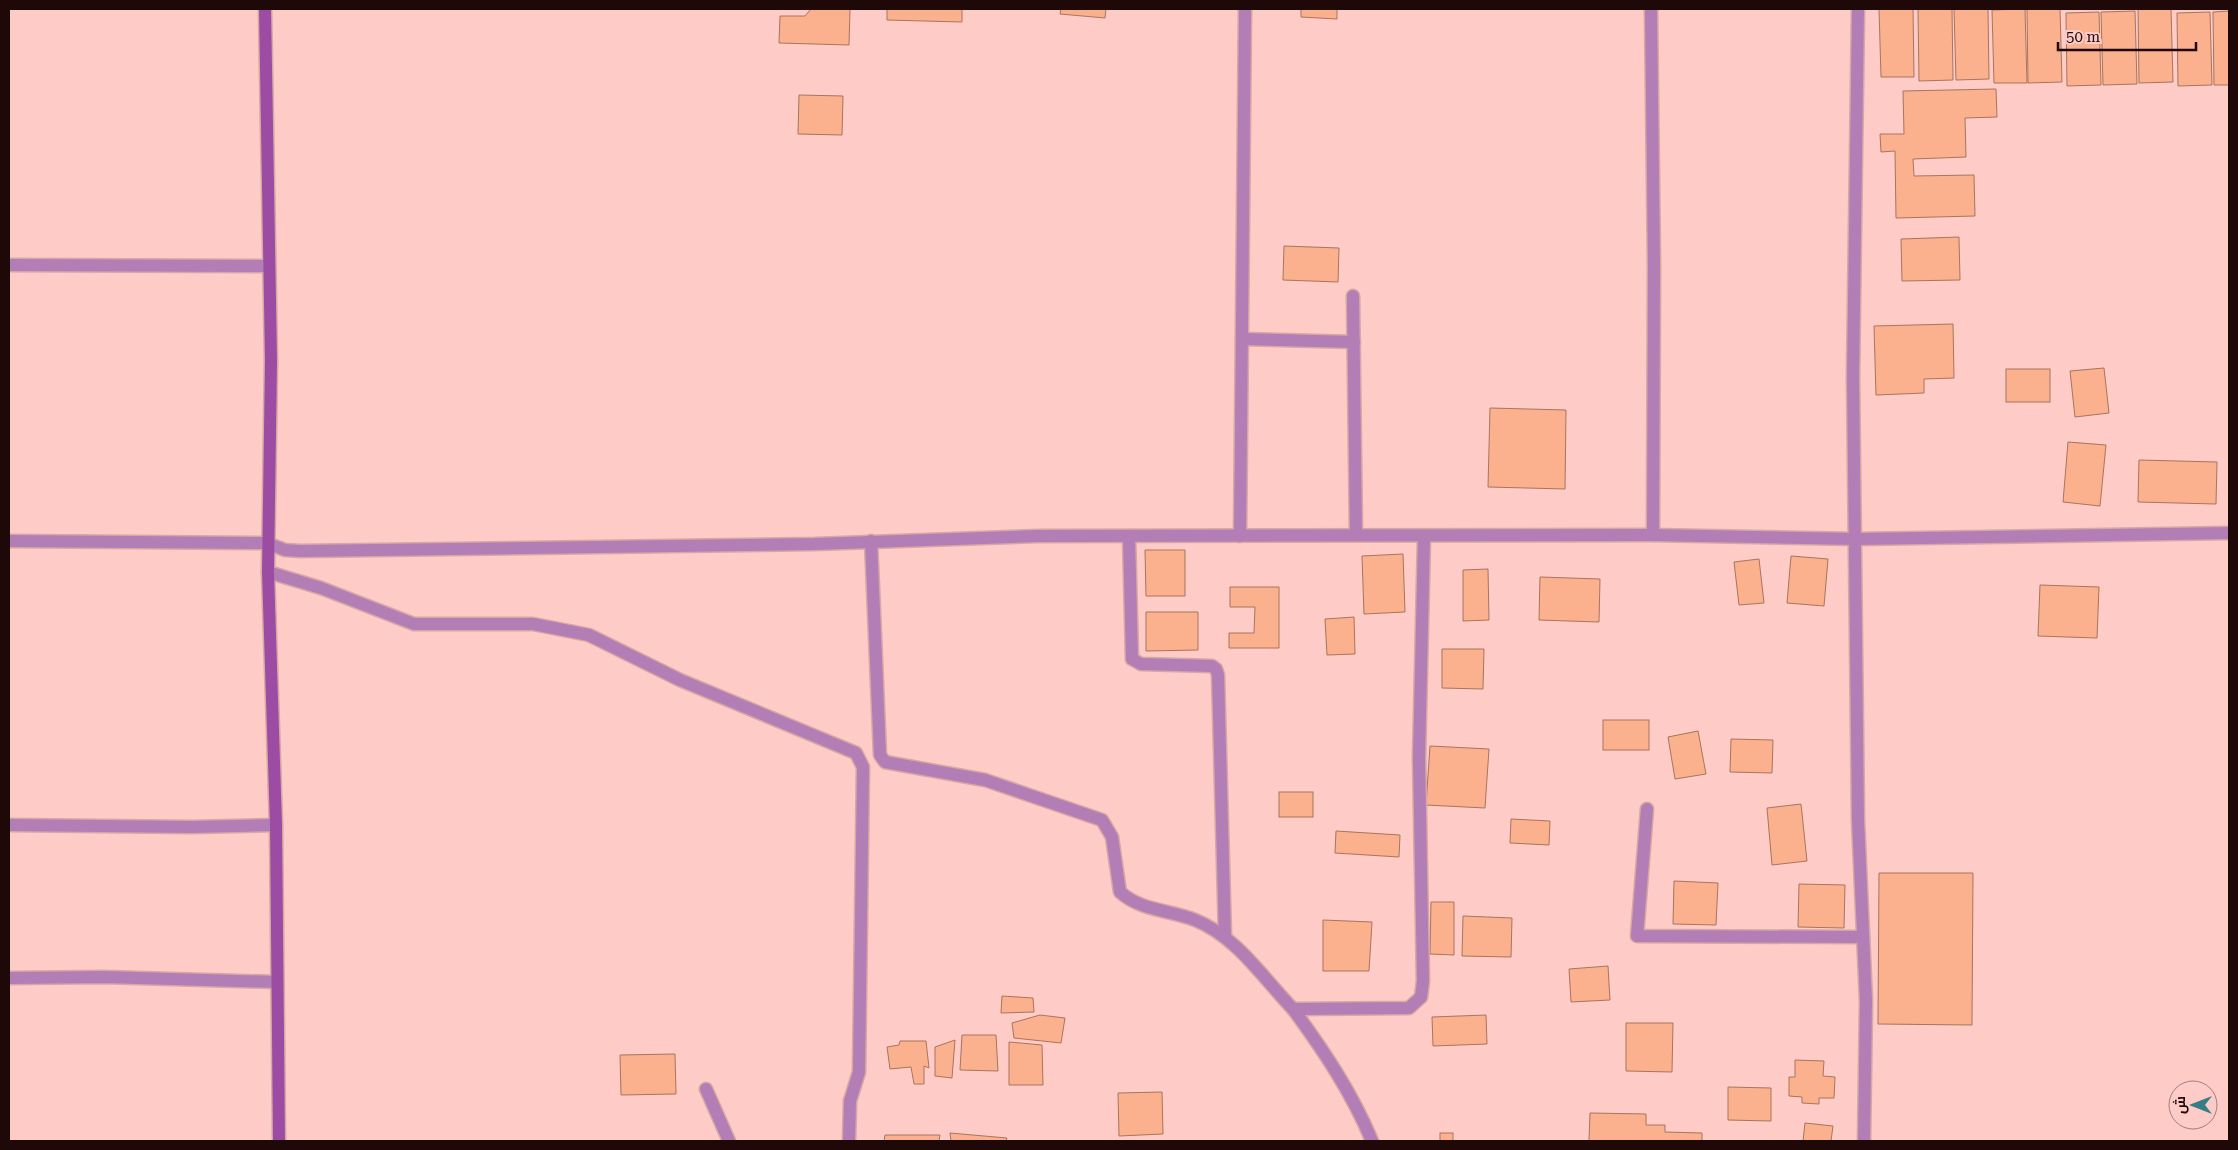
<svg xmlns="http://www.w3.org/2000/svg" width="2238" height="1150" viewBox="0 0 2238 1150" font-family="'Roboto Serif',Cairo,serif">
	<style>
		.building { fill: #fbb08e; stroke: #a8755d }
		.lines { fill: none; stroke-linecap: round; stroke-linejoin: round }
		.street-casing { stroke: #d6a8a4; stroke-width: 15 }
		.secondary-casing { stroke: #d6a8a4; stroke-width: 15 }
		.street { stroke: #b37db6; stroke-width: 12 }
		.secondary { stroke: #9c4ca2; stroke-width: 12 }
	</style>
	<rect width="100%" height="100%" fill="#ffcbc6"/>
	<!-- building -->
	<g class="building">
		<path d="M811,9h39l-1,36 -70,-2 1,-27h25z"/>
		<path d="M887,9h75v13l-75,-2z"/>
		<path d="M1061,9h45l-1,9 -45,-4z"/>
		<path d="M1301,9h36v10l-36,-2z"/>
		<path d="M1879,9h34l1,68h-33z"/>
		<path d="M1918,9h34l1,71 -34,1z"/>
		<path d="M1954,9h34l1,70 -33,1z"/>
		<path d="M2025,9l2,74h-33l-2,-73z"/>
		<path d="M2027,9h33l2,73 -34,1z"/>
		<path d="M2138,9h33l2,73 -34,1z"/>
		<path d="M2135,11l2,73 -34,1 -2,-73z"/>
		<path d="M2229,11v74h-15l-1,-73z"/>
		<path d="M2099,12l2,73 -34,1 -1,-73z"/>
		<path d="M2210,12l2,73 -34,1 -1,-73z"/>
		<path d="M1996,89l1,28 -32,1 1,39 -53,2 1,17 60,-1 1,41 -79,2 -1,-67 -14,1 -1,-18h24l-1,-43z"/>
		<path d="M799,95l44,1 -1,39 -44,-1z"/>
		<path d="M1959,237l1,43 -58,1 -1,-42z"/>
		<path d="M1284,246l55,2 -1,34 -55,-2z"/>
		<path d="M1953,324l1,54 -30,1v14l-48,2 -2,-69z"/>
		<path d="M2104,368l5,45 -34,4 -5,-46z"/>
		<rect x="2006" y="369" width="44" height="33"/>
		<path d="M1490,408l76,2 -1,79 -77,-2z"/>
		<path d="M2068,442l38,3 -6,61 -37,-4z"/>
		<path d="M2139,460l78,2 -1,42 -78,-2z"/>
		<path d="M1145,550h40v46h-39z"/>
		<path d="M1403,554l2,58 -41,2 -2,-58z"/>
		<path d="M1791,556l37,3 -4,47 -37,-3z"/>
		<path d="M1759,559l5,44 -25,2 -5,-43z"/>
		<path d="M1488,569l1,51 -26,1v-51z"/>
		<path d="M1540,577l60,2 -1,43 -60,-2z"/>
		<path d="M2040,585l59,2 -2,51 -59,-2z"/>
		<path d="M1230,587h49v61h-50v-15h25l1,-26h-25z"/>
		<path d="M1146,612h52v38l-52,1z"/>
		<path d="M1354,617l1,37 -28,1 -2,-36z"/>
		<path d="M1442,649h42l-1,40 -41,-1z"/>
		<rect x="1603" y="720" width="46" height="30"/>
		<path d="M1698,731l8,43 -31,5 -7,-42z"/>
		<path d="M1731,739l42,1 -1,33 -42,-1z"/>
		<path d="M1430,746l59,3 -4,59 -59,-3z"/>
		<rect x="1279" y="792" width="34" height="25"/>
		<path d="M1801,804l6,57 -35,4 -5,-57z"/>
		<path d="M1511,819l39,2 -1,24 -39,-2z"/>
		<path d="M1336,831l64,4 -1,22 -64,-4z"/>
		<path d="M1879,873h94l-1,152 -94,-1z"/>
		<path d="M1674,881l44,2 -2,42 -43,-1z"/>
		<path d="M1799,884l46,1 -1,43 -46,-1z"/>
		<path d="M1431,902h23v53l-24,-1z"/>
		<path d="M1463,916l49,2 -1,39 -49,-1z"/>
		<path d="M1323,920l49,2 -3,49h-46z"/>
		<path d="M1608,966l2,34 -39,2 -2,-33z"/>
		<path d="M1002,996l31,2 1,14 -33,1z"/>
		<path d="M1040,1015l25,3 -4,25 -47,-5 -2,-15z"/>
		<path d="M1486,1015l1,29 -54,2 -1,-29z"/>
		<path d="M1626,1023h47l-1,49 -46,-1z"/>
		<path d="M962,1035h34l2,36 -38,-1z"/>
		<path d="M955,1040l-3,38 -17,-2v-29z"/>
		<path d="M900,1041h26l3,27 -5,-2v18h-10l-3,-17 -21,2 -3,-22 12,-2z"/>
		<path d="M1009,1042l33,3 1,40h-34z"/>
		<path d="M675,1054l1,40 -55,1 -1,-40z"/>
		<path d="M1795,1060l29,1 -1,15 12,1 -1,21h-15v6l-17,-1v-6l-13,-1v-19h6z"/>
		<path d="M1728,1087l43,1v33l-43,-1z"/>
		<path d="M1162,1092l1,42 -44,2 -1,-43z"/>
		<path d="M1590,1113l56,1v11h19v7l37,1v8h-113z"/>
		<path d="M1805,1123l28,3 -2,15h-28z"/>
		<path d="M950,1133l57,5 -1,3h-55z"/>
		<rect x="1440" y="1133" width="13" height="8"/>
		<path d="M885,1135h55l-1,6h-55z"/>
	</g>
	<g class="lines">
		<defs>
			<g id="street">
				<path d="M1651,9l3,257 -1,269"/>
				<path d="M1858,9l-5,368 5,443 8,181 -2,140"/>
				<path d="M9,265l260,1"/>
				<path d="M1353,296l3,239"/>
				<path d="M1242,339l112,3"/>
				<path d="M1240,536l5,-527"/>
				<path d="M1129,537l3,122 9,5 71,2 4,3 2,6 7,262"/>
				<path d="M9,541l258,2 18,7 15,1 515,-7 223,-8 615,-1 203,4 373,-6"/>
				<path d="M871,541l9,214 5,7 100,18 117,40 10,17 8,55c21,19 50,18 75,28 41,16 68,58 98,89l116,-1 12,-11 2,-16 -4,-223 5,-221"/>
				<path d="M268,572l53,16 93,36h119l56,11 91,45 176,73 7,14 -4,305 -9,29 -1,40"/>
				<path d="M1647,809l-10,127 226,1"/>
				<path d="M9,825l184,2 83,-2"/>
				<path d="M9,978l95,-1 172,5"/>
				<path d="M1293,1009c31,42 59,84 79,132"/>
				<path d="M706,1089l23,52"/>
			</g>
			<path id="secondary" d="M265,9l6,352 -3,211 8,253 3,316"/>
		</defs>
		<!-- street casing -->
		<use href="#street" class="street-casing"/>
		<!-- secondary casing -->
		<use href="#secondary" class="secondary-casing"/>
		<!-- street -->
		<use href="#street" class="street"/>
		<!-- secondary -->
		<use href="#secondary" class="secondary"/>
	</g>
	<!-- border -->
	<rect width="2238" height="1150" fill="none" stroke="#1e0908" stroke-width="20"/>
	<!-- north arrow -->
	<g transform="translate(2193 1105) rotate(270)"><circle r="24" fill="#ffcbc6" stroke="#a57d7a"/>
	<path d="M0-4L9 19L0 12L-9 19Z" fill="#367e86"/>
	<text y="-8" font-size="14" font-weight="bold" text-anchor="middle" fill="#1e0908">ش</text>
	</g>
	<!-- scale -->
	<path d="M2058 42v8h138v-8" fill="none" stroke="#1e0908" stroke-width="2.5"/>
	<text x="2066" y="42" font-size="15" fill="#1e0908" stroke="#ffcbc6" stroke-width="4" paint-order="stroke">50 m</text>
</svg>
